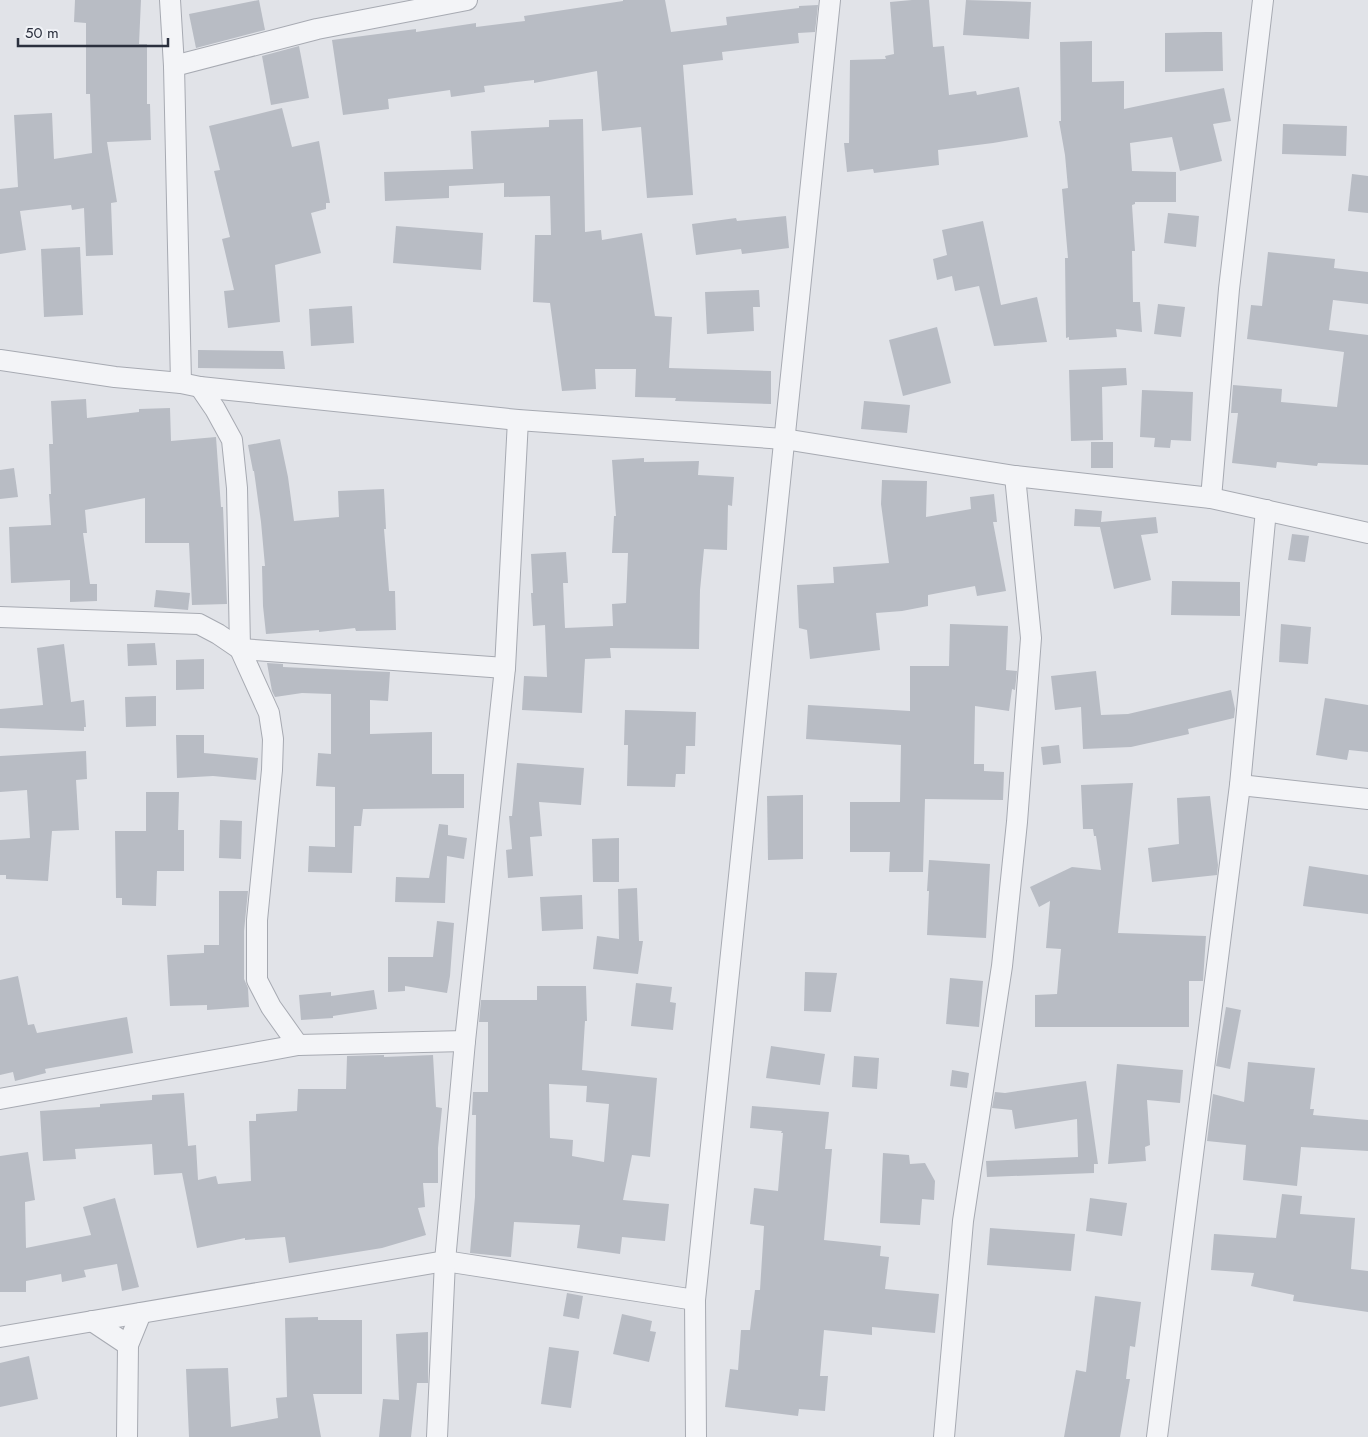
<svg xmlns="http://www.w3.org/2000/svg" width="1368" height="1437" viewBox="0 0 1368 1437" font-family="Jost,sans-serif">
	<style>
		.building { fill: #b8bcc4; fill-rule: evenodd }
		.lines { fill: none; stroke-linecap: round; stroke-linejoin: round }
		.minor-casing { stroke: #a7aab2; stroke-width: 22 }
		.minor { stroke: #f3f4f7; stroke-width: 20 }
	</style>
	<rect width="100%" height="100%" fill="#e1e3e8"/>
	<!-- building -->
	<g class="building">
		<path d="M75,0h66l-2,44h8v60h3l1,36 -44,2 10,60 -6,1 2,52 -27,1 -2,-48 -12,2 -1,-5 -51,6 6,39 -26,4v-65l18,-2 -4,-72 38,-2 2,46 38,-6 -2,-59h-4v-71l-12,-1z"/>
		<path d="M259,0l6,30 -69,18 -7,-34z"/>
		<path d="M623,0h42l6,32 56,-7 -1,-8 73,-9v-2l19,-1 -3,27 -17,1 1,10 -77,9 1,8 -40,5 10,130 -46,3 -6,-71 -39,4 -5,-60 -63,12v-3l-50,6 1,6 -34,5 -1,-7 -62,9 1,10 -46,6 -11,-75 84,-11v3l60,-9v4l49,-6 -1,-5 99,-15z"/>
		<path d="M912,0h17l4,47 11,-1 5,49 27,-4 1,4 42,-8 9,50 -35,6 -55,7 1,15 -65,8 -1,-4 -26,3 -3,-29h5l1,-83 36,-1 -1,-3 9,-2 -4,-52z"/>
		<path d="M966,0l65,2 -2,37 -66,-4z"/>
		<path d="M1206,32h16l1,39 -58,1v-39z"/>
		<path d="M1092,41v41l32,-1v28l100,-21 7,33 -18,3 9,37 -42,10 -8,-34 -42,6 2,28 44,1v30h-41v2l-3,1 3,46h-3l1,51h7l2,30 -26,-3 1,8 -48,3v-3l-3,1 -1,-80h3l-6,-69 6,-1 -3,-33 -6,-34h2l-1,-79z"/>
		<path d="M299,46l10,52 -38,7 -9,-49z"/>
		<path d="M282,108l10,39 27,-6 11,62h-4v6l-15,4 10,40 -46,12 5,57 -52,6 -4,-37 10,-1 -12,-51 8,-2 -16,-66 6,-1 -11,-44z"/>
		<path d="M583,119l2,113 16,-2 1,10 40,-7 13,83 17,1 -3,51 102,3v33l-96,-3 1,-3 -41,-1 1,-28h-41l1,20 -34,2 -12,-88 -17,-1 2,-67h16l-1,-39 -46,1v-14l-55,3v12l-64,3 -1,-29 89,-3 -2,-38 78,-4v-7z"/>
		<path d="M1283,124l64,2 -1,30 -64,-2z"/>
		<path d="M1352,174l16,2v37l-20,-2z"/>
		<path d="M1168,213l31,3 -3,31 -32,-4z"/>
		<path d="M786,216l3,32 -47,6 -1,-5 -45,6 -4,-31 44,-6 1,3z"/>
		<path d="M983,221l18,84 36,-8 10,45 -53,4 -15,-60 -24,5 -3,-15 -15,4 -4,-21 14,-4 -5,-25z"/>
		<path d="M396,226l87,7 -2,37 -88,-7z"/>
		<path d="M80,247l3,68 -39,2 -3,-68z"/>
		<path d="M1268,252l67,7 -1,9 34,4v32l-35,-4 -4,30 39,5v130l-50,-2 -1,3 -40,-4 -1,6 -44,-5 6,-50h-7l2,-28 49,4 -1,13 56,5 7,-55 -97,-13 4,-34 11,1z"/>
		<path d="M759,290l1,17h-7l1,24 -47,3 -2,-42z"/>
		<path d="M1158,304l27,3 -4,30 -27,-3z"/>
		<path d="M352,306l2,37 -43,3 -2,-37z"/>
		<path d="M937,327l14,56 -48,13 -14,-56z"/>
		<path d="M198,350l85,1 2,18 -87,-1z"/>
		<path d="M1126,368l1,17 -25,2 1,53 -32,1 -2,-71z"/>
		<path d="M1142,390l51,2 -2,49 -20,-1 -1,8 -16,-1 1,-9 -15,-1z"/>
		<path d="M86,399l1,19 52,-6v-3l31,-1 1,33 45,-4 5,70h2l4,97 -35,1 -3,-62h-44v-45l-60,12 2,23h-4l7,51h7v17l-27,1v-22l-59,3 -2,-56 42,-2 -2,-31h2l-2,-50h4l-2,-43z"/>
		<path d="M864,401l46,4 -3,28 -46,-4z"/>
		<path d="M280,439l8,38 6,44 45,-4 -1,-26 46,-2 2,40h-2l5,62h6l1,39 -40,1 -1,-3 -36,4v-2l-53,4 -3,-28 -1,-40h3l-4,-44 -7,-51h-1l-5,-26z"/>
		<rect x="1091" y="442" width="22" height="26"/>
		<path d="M644,458v4l55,-1 -1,14 36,2 -2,29 -4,-1 -1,45 -23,-1 -4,41 -1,59 -89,-1 1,10 -26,1 -3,54 -60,-3 2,-34 23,1 -2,-52 -12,1 -2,-33h2l-2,-39 35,-2 2,31h-5l2,45 48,-2 -1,-22 14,-1 2,-50h-16l2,-37h2l-4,-56z"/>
		<path d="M14,468l4,29 -18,2v-29z"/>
		<path d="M882,480l45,1 -1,36 45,-8 -1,-12 24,-3 3,28h-4l13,69 -29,5 -2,-10 -47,9v11l-26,5 -26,2 4,37 -70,9 -3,-29 -8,-2 -2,-43 37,-2 -1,-16 56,-4 -8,-59z"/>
		<path d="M1075,509l27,2 -1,11 55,-5 2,16 -17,2 10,45 -37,9 -14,-62 -26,-1z"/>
		<path d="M1292,534l17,2 -4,26 -17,-2z"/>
		<path d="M1172,581l68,1v34l-69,-1z"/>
		<path d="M156,590l34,3 -2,17 -34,-3z"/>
		<path d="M950,624l58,2 -2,44 11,1 -2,19 -3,-1 -3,22 -34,-5 -1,58h10v7l20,1 -1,28 -78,-1 -2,73h-34l1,-20h-40v-50h50l1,-57 -95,-6 2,-34 102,6v-45h39z"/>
		<path d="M1281,624l30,3 -3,37 -29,-2z"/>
		<path d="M155,643l2,22 -29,1 -1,-22z"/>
		<path d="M64,644l7,58 13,-2 2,27h-2v4l-84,-3v-19l43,-4 -6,-57z"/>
		<path d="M204,659v30l-28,1v-30z"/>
		<path d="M267,663l16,1v3l107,5 -2,29 -18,-1v34l62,-2v42h32v34l-101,1 -2,17h-7l-2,47 -44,-1 1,-26 26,1v-60l-19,-1 2,-33 13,1v-60l-29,-1 -27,4 -3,-6z"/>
		<path d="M1096,671l5,44 27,-1 103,-24 4,19 -1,9 -46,11 1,5 -58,13 -48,2 -2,-42 -26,3 -4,-34z"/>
		<path d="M156,696v30l-30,1 -1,-30z"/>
		<path d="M1325,698l43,7v47l-19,-2 -2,10 -31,-5z"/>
		<path d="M625,710l71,2 -1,34h-9l-1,28h-9l-1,13 -48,-1 1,-41h-4z"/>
		<path d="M176,735h28v18l54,5 -2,22 -43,-4 -36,2z"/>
		<path d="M1059,745l2,18 -18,2 -2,-18z"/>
		<path d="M86,751l1,28 -11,1 3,50 -27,1 -4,50 -42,-2v-4h-6v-35l30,-2 -3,-48 -27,2v-36z"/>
		<path d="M517,763l67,5 -3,37 -42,-3 3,34 -12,1 3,39 -25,2 -2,-28 6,-1 -3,-33h3z"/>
		<path d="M1133,783l-15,150 88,3 -3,45h-14v46h-154v-32l22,-1 4,-45 -15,-1 4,-47 -11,6 -9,-20 42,-20 29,3 -5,-34h-2l-1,-7h-10l-2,-44z"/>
		<path d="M146,792h33l-1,38h6v41h-27l-1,35 -34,-1v-7h-6l-1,-67h31z"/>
		<path d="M803,795v64l-35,1 -1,-64z"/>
		<path d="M1210,796l8,69 -1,10 -65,7 -4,-34 31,-4 -2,-46z"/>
		<path d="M220,820l22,1 -1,38 -22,-1z"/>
		<path d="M439,824l9,1v10l19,3 -3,21 -17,-3 -2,47 -50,-1 1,-25 33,1z"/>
		<path d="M619,838v44h-26l-1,-43z"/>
		<path d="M929,860l61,4 -4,74 -59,-3 2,-44h-2z"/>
		<path d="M1309,866l59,9v39l-65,-8z"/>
		<path d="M637,888l2,53h4l-5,33 -45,-5 4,-33 22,3 -1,-50z"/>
		<path d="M219,891h29l-4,40v48l4,9 1,19 -42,3v-5l-37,1 -3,-51 37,-2v-8h15z"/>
		<path d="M582,895l1,34 -41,2 -2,-34z"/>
		<path d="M437,921l17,2 -4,53 -3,17 -42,-7v5l-17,1v-35h45z"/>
		<path d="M805,972l32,1 -6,39 -27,-1z"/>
		<path d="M18,976l10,49 6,-1 3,9 90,-16 6,36 -88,16 1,4 -31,8 -2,-9 -13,3v-95z"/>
		<path d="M950,978l33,3 -4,46 -33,-3z"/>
		<path d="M636,983l36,4 -2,15 6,1 -3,27 -42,-4z"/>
		<path d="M537,986h49l1,35h-2l-3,49 75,8 -7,79 -18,-2 -9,45 46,4 -4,37 -43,-4 -2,17 -43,-6 3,-23 -66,-3 -3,35 -41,-4 5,-56 1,-82h-4l1,-23h15v-70h-9l2,-22h56zM549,1084l38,2 -1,16 23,2 -5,58 -32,-6 1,-16 -23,-2z"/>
		<path d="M374,990l3,19 -44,7v2l-32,2 -2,-25 32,-3v4z"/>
		<path d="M1226,1007l15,3 -11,59 -14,-3z"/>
		<path d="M771,1046l54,8 -5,31 -54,-7z"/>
		<path d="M384,1055v2l49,-2 3,52 6,1 -4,40v35h-15l2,24 -7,1 8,27 -44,13 -93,15 -4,-26 -40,3v-2l-48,10 -15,-75 -28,2 -2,-31 -77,5 1,10 -33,2 -3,-50 60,-4v-3l52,-4v-5l32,-2 4,53 8,-1 2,35 18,-4 2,8 33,-3 -2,-60h7v-7l41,-3 1,-22h48l1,-33z"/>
		<path d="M854,1056l25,2 -2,31 -25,-2z"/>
		<path d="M1248,1062l67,6 -5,41h4l-1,6 55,5v31l-67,-4 -4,39 -54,-6 3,-35 -39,-4 6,-47 31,8z"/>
		<path d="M1117,1064l66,6 -3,33 -33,-3 3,45 -5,2 1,14 -38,3z"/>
		<path d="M952,1070l17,3 -2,15 -17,-2z"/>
		<path d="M1086,1081l12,83h-4v9l-107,4 -1,-16 92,-4 -1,-38 -62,10 -3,-19 -20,-2 3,-16 10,1z"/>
		<path d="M752,1106l77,6 -4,37h7l-8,91 57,6 -1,10 9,1 -4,32 54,5 -4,39 -63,-6v8l-48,-5 -4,46h8l-3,35 -26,-2 -1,7 -73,-9 5,-38 8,1 3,-40h9l5,-40h5l4,-64 -14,-2 4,-36 24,3 5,-58h-2l1,-2 -32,-3z"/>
		<path d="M28,1152l7,48 -10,2 1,46 65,-13 -8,-28 32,-9 24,89 -17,4 -5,-27 -33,6 2,7 -24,5 -1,-8 -35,7v11h-26v-136z"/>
		<path d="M883,1153l26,2 1,9 15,-1 10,18 -1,19 -12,-1 -2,26 -40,-2z"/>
		<path d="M1282,1194l20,2 -2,18 55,4 -4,51 17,2v41l-75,-11 1,-6 -43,-9 3,-13 -43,-3 3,-36 62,4z"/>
		<path d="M1090,1198l37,5 -5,33 -36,-5z"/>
		<path d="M990,1228l85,6 -4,37 -84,-6z"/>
		<path d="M567,1293l16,3 -4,23 -16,-3z"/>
		<path d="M1095,1296l46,6 -6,45 -5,-1 -4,33h4l-10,58h-56l12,-67 10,2z"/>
		<path d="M622,1314l30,7 -2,10 6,1 -7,30 -36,-8z"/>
		<path d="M318,1317v3h44v74h-49l8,43h-132l-3,-68 42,-1 3,59 47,-9 -2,-20 11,-1 -2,-79z"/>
		<path d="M428,1332v51h-11l-6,54h-32l4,-38 16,1 -3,-66z"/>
		<path d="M549,1347l30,4 -8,57 -30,-4z"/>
		<path d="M29,1356l9,43 -38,8v-44z"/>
	</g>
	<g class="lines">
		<defs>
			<g id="minor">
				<path d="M170,0l4,66 7,317"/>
				<path d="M174,66l143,-37 150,-29"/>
				<path d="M0,360l115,17 66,6 19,4 318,33 266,19 231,37 196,22 157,35"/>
				<path d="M200,387l15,22 17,31 5,48 3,161 29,64 4,26 -1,31 -15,150v60l14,27 27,38"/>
				<path d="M1211,498l18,-209 34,-289"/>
				<path d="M0,617l199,7 19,10 22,15 265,19"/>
				<path d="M1240,785l128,14"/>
				<path d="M0,1099l298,-54 167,-4"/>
				<path d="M92,1321l36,24"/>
				<path d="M0,1337l445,-76 250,39"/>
				<path d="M127,1437l1,-92 13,-32"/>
				<path d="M437,1437l8,-176 20,-220 40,-373 13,-248"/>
				<path d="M696,1437l-1,-137 135,-1300"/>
				<path d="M944,1437l19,-216 39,-255 15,-144 14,-184 -16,-162"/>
				<path d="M1157,1437l83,-652 26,-275"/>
			</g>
		</defs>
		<!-- minor casing -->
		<use href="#minor" class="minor-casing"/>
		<!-- minor -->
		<use href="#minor" class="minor"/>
	</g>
	<!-- scale -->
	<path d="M18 38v8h150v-8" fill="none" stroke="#2b303e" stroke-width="2.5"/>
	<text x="25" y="38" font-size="15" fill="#2b303e" stroke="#f0f2f6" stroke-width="4" paint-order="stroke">50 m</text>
</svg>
